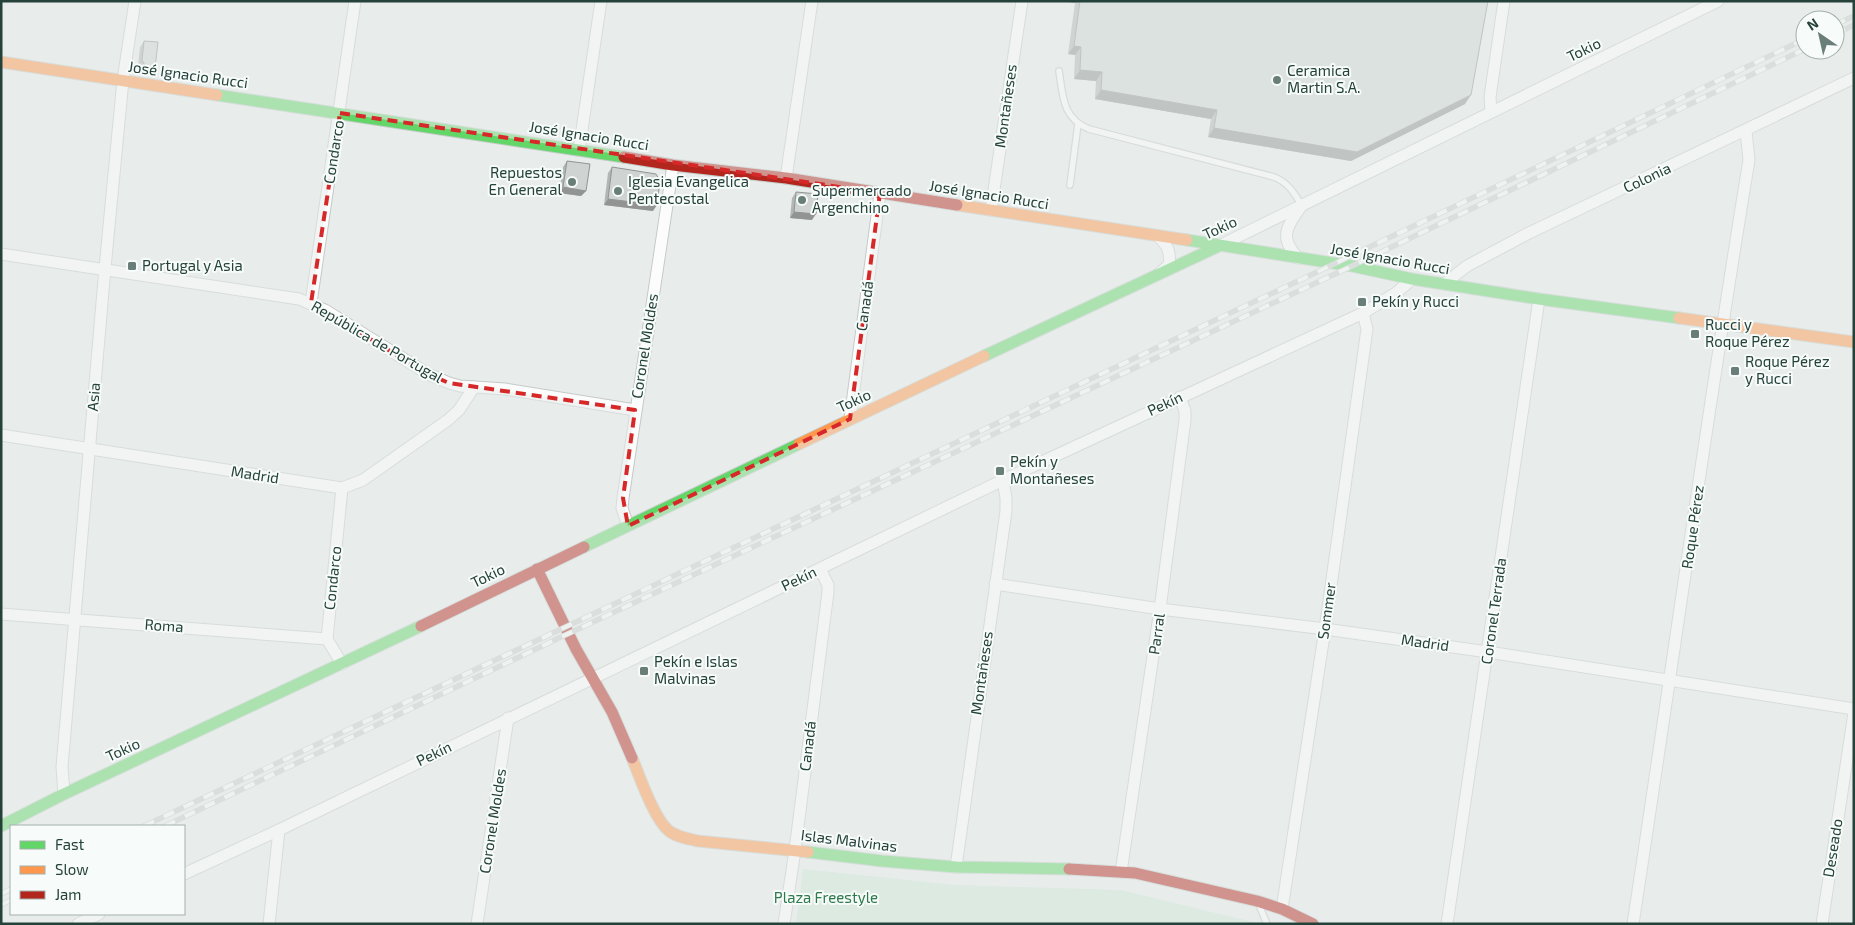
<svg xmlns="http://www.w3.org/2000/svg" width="1855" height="925" viewBox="0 0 1855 925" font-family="'Exo 2',sans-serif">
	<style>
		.green { fill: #d1e6d8 }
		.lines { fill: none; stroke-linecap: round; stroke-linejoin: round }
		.lane-casing { stroke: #c5cac8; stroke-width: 8 }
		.street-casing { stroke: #c5cac8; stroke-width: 13 }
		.fast-casing { stroke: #c3cbc8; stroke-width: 13 }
		.slow-casing { stroke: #c3cbc8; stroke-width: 13 }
		.jam-casing { stroke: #c3cbc8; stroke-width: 13 }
		.lane { stroke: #fcfcfc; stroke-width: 5.5 }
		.street { stroke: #fcfcfc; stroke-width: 11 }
		.fast { stroke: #63d668; stroke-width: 11 }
		.slow { stroke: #ff974d; stroke-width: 11 }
		.jam { stroke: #b3261e; stroke-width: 11 }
		.rail-casing { stroke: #c9cdcc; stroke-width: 5.5 }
		.rail { stroke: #f7fbf9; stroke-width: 4; stroke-dasharray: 11; stroke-linecap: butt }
		.wall { fill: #b2b6b5 }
		.shaded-wall { fill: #919493 }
		.building { fill: #cfd4d2; stroke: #919493 }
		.marked { fill: none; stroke: #d62828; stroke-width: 4; stroke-dasharray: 10 6; stroke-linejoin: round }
		.poi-dot { fill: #697e78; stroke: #f7fbf9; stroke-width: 2 }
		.labels { text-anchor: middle; stroke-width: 4; stroke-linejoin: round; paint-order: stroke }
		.street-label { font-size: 15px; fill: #24423a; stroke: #f7fbf9 }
		.poi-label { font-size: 15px; fill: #24423a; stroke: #f7fbf9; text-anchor: start }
		.park-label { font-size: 15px; fill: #2d7a4b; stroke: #f7fbf9 }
	</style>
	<rect width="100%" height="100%" fill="#e8edeb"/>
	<!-- green -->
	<path class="green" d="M803,869l152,16 166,5 140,34h-465z"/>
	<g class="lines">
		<defs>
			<g id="lane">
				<path d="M1059,71c4,25 3,47 30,58l185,48c15,6 20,16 28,29"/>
				<path d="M1070,185l8,-61"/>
				<path d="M1259,905l8,19"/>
			</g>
			<g id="street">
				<path d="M1491,112l-1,-15 14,-96"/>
				<path d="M579,150l22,-149"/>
				<path d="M786,178l26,-177"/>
				<path d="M991,210l31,-209"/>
				<path d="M1158,236c9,9 13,15 11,29l-8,7"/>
				<path d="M1219,246l499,-245"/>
				<path d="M1,254l298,45 26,11 103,64 21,9 11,3 45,3 130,21"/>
				<path d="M1298,258c-18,-19 -13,-30 2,-50"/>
				<path d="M1444,284l23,-18 62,-33 325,-155"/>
				<path d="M311,303l44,-302"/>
				<path d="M850,419l30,-226"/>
				<path d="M1,435l341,53 21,-8 85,-60 11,-10 15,-23"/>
				<path d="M342,488l-15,151 15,25"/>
				<path d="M628,526l-6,-18 1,-10 50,-333"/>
				<path d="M995,584l165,25 165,20 163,23 366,57"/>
				<path d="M1,614l326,25"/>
				<path d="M64,794l-2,-27 43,-499 18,-188 12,-79"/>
				<path d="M956,867l50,-356v-13l-3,-18"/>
				<path d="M1121,872l39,-263 25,-189v-9l-5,-14"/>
				<path d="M184,874l95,-44 724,-350 360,-167 33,-20 16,-14"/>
				<path d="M1282,909l43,-280 42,-300 -4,-16"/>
				<path d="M78,924l21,-10"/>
				<path d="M269,924l10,-94"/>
				<path d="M477,924l31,-206"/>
				<path d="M784,924l11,-74 33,-258v-7l-8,-16"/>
				<path d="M1447,924l92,-625"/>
				<path d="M1633,924c39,-255 74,-510 116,-764l-3,-29"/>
				<path d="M1822,924l32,-211"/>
			</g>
			<g id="fast">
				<path d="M217,95l407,62"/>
				<path d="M1187,240l165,26 60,13 127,20 140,19"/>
				<path d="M984,356l235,-110"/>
				<path d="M584,547l215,-103"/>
				<path d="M1,826l63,-32 357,-168"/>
				<path d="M808,852l74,9 74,6 113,2"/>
			</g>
			<g id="slow">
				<path d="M1,62l216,33"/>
				<path d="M957,205l230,35"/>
				<path d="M1679,318l175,24"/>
				<path d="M799,444l185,-88"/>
				<path d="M632,758c8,19 22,61 37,73 8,6 19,8 29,10l110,11"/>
			</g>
			<g id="jam">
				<path d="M624,157l49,8 113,13 171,27"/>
				<path d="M537,569l39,80 36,63 20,46"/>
				<path d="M421,626l163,-79"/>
				<path d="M1069,869l66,4 122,28 25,8 31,15"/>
			</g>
		</defs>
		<!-- lane casing -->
		<use href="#lane" class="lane-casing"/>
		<!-- street casing -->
		<use href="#street" class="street-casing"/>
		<!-- fast casing -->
		<use href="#fast" class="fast-casing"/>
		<!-- slow casing -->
		<use href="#slow" class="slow-casing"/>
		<!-- jam casing -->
		<use href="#jam" class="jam-casing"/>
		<!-- lane -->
		<use href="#lane" class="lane"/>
		<!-- street -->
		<use href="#street" class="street"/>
		<!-- fast -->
		<use href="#fast" class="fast"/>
		<!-- slow -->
		<use href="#slow" class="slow"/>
		<!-- jam -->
		<use href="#jam" class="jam"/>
		<defs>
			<g id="rail">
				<path d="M1835,25l19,-9"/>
				<path d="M1835,34l19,-9"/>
				<path d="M144,826l1190,-562 471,-225"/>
				<path d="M165,826l394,-188 793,-372 453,-217"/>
				<path d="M1,894l10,-5"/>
				<path d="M1,905l10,-5"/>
			</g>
		</defs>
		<!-- rail casing -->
		<use href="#rail" class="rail-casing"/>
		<!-- rail -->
		<use href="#rail" class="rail"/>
	</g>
	<!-- wall -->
	<g class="wall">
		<path d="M1061,1h427l-23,103 -114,57 -143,-24 3,-18 -116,-20 1,-18 -22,-2 1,-24 -7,-1 7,-51z"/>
		<path d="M144,41l7,33 -10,-1 -3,-7 2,-19z"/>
		<path d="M567,161l19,30 -5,5 -22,-3 4,-26z"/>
		<path d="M612,167l41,44 -49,-6 4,-32z"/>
		<path d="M796,192l16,28 -22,-2 2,-20z"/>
	</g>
	<!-- shaded-wall -->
	<g class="shaded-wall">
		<path d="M1061,1h16l-2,2z"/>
		<path d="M1074,46l7,1 -6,8 -7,-1z"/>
		<path d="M146,67l9,1 -4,6 -10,-1z"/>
		<path d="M1080,70l22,2 -6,9 -22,-2z"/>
		<path d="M1101,90l116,20 -6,9 -116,-20z"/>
		<path d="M1471,95l-6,9 -114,57 -143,-24 6,-9z"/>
		<path d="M563,187l23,4 -5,5 -22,-3z"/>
		<path d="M608,199l49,6 -4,6 -49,-6z"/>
		<path d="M794,212l22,2 -4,6 -22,-2z"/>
	</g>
	<!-- building -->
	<g class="building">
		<path d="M1080,1h408l-17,94 -114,57 -143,-24 3,-18 -116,-20 1,-18 -22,-2 1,-23 -7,-1z"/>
		<path d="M144,41l14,1 -3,26 -9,-1 -4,-7z"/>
		<path d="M567,161l23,3 -4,27 -23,-4z"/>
		<path d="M612,167l44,7 4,7 -3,24 -49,-6z"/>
		<path d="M796,192l22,2 -2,20 -22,-2z"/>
	</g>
	<!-- marked area -->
	<path d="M0 0H1855V925H0ZM340,113l540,80 -30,226 -222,107 -5,-28 12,-88 -186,-27 -21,-9 -117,-71z" fill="#e8edeb" fill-opacity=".55" fill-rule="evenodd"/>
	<path class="marked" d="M340,113l540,80 -30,226 -222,107 -5,-28 12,-88 -186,-27 -21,-9 -117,-71z"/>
	<!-- markers -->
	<g class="poi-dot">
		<circle cx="1277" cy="80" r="5"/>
		<circle cx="572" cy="182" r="5"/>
		<circle cx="618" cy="191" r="5"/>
		<circle cx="802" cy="200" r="5"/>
		<rect x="127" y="261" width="10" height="10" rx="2.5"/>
		<rect x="1357" y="297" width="10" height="10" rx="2.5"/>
		<rect x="1690" y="329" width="10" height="10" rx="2.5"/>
		<rect x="1730" y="366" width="10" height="10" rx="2.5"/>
		<rect x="995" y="466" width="10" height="10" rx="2.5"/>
		<rect x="639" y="666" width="10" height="10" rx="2.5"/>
	</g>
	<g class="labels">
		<!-- street labels -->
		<g class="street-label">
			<text transform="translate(1584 50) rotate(-26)" y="5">Tokio</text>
			<text transform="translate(188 75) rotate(8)" y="5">José Ignacio Rucci</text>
			<text transform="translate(1006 106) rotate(-82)" y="5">Montañeses</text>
			<text transform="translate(589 136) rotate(9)" y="5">José Ignacio Rucci</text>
			<text transform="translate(334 152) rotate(-81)" y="5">Condarco</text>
			<text transform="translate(1647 178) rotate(-25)" y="5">Colonia</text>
			<text transform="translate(989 195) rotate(9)" y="5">José Ignacio Rucci</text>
			<text transform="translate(1220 228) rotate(-25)" y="5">Tokio</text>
			<text transform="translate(1390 259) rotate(10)" y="5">José Ignacio Rucci</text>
			<text transform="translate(865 306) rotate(-82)" y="5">Canadá</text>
			<text transform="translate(377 342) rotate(30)" y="5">República de Portugal</text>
			<text transform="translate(645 346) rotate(-81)" y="5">Coronel Moldes</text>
			<text transform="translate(94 397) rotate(-85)" y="5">Asia</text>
			<text transform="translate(854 401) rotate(-25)" y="5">Tokio</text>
			<text transform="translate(1165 404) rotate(-25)" y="5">Pekín</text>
			<text transform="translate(255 475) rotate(9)" y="5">Madrid</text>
			<text transform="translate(1693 527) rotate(-82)" y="5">Roque Pérez</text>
			<text transform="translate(488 576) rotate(-26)" y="5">Tokio</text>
			<text transform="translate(333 578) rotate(-84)" y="5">Condarco</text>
			<text transform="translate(799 579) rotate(-26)" y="5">Pekín</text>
			<text transform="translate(1327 611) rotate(-82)" y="5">Sommer</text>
			<text transform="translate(1494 611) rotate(-82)" y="5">Coronel Terrada</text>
			<text transform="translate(164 626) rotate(4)" y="5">Roma</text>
			<text transform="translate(1157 634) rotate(-82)" y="5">Parral</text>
			<text transform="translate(1425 643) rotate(8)" y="5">Madrid</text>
			<text transform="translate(982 673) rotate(-82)" y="5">Montañeses</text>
			<text transform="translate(808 746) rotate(-83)" y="5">Canadá</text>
			<text transform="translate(123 750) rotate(-25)" y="5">Tokio</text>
			<text transform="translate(434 754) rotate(-26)" y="5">Pekín</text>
			<text transform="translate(493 821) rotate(-81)" y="5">Coronel Moldes</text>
			<text transform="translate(849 841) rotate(7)" y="5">Islas Malvinas</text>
			<text transform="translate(1833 848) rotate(-81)" y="5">Deseado</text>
		</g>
		<!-- poi labels -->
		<g class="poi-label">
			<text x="1287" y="76">Ceramica<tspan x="1287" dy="17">Martin S.A.</tspan></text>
			<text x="562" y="178" text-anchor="end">Repuestos<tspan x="562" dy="17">En General</tspan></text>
			<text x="628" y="187">Iglesia Evangelica<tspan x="628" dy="17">Pentecostal</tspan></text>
			<text x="812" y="196">Supermercado<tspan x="812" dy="17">Argenchino</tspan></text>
			<text x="142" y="271">Portugal y Asia</text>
			<text x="1372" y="307">Pekín y Rucci</text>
			<text x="1705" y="330">Rucci y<tspan x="1705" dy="17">Roque Pérez</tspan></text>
			<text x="1745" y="367">Roque Pérez<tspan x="1745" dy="17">y Rucci</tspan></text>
			<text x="1010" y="467">Pekín y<tspan x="1010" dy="17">Montañeses</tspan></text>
			<text x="654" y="667">Pekín e Islas<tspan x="654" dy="17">Malvinas</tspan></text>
		</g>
		<!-- park labels -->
		<g class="park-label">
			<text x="826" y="903">Plaza Freestyle</text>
		</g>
	</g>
	<!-- border -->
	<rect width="1855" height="925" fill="none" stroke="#24423a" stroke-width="5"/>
	<!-- legend -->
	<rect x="10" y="825" width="175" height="90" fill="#f7fbf9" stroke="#a3b1ad"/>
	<rect x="20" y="841" width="25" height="8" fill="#63d668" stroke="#a3b1ad"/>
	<text x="55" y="850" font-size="15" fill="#24423a">Fast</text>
	<rect x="20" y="866" width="25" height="8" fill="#ff974d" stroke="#a3b1ad"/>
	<text x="55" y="875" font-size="15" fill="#24423a">Slow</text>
	<rect x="20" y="891" width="25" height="8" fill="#b3261e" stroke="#a3b1ad"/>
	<text x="55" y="900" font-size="15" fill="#24423a">Jam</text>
	<!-- north arrow -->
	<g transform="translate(1820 35) rotate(326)"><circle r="24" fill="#f7fbf9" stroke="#a3b1ad"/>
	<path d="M0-4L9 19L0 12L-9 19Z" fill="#697e78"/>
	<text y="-8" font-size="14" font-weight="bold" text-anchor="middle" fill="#24423a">N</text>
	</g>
</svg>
